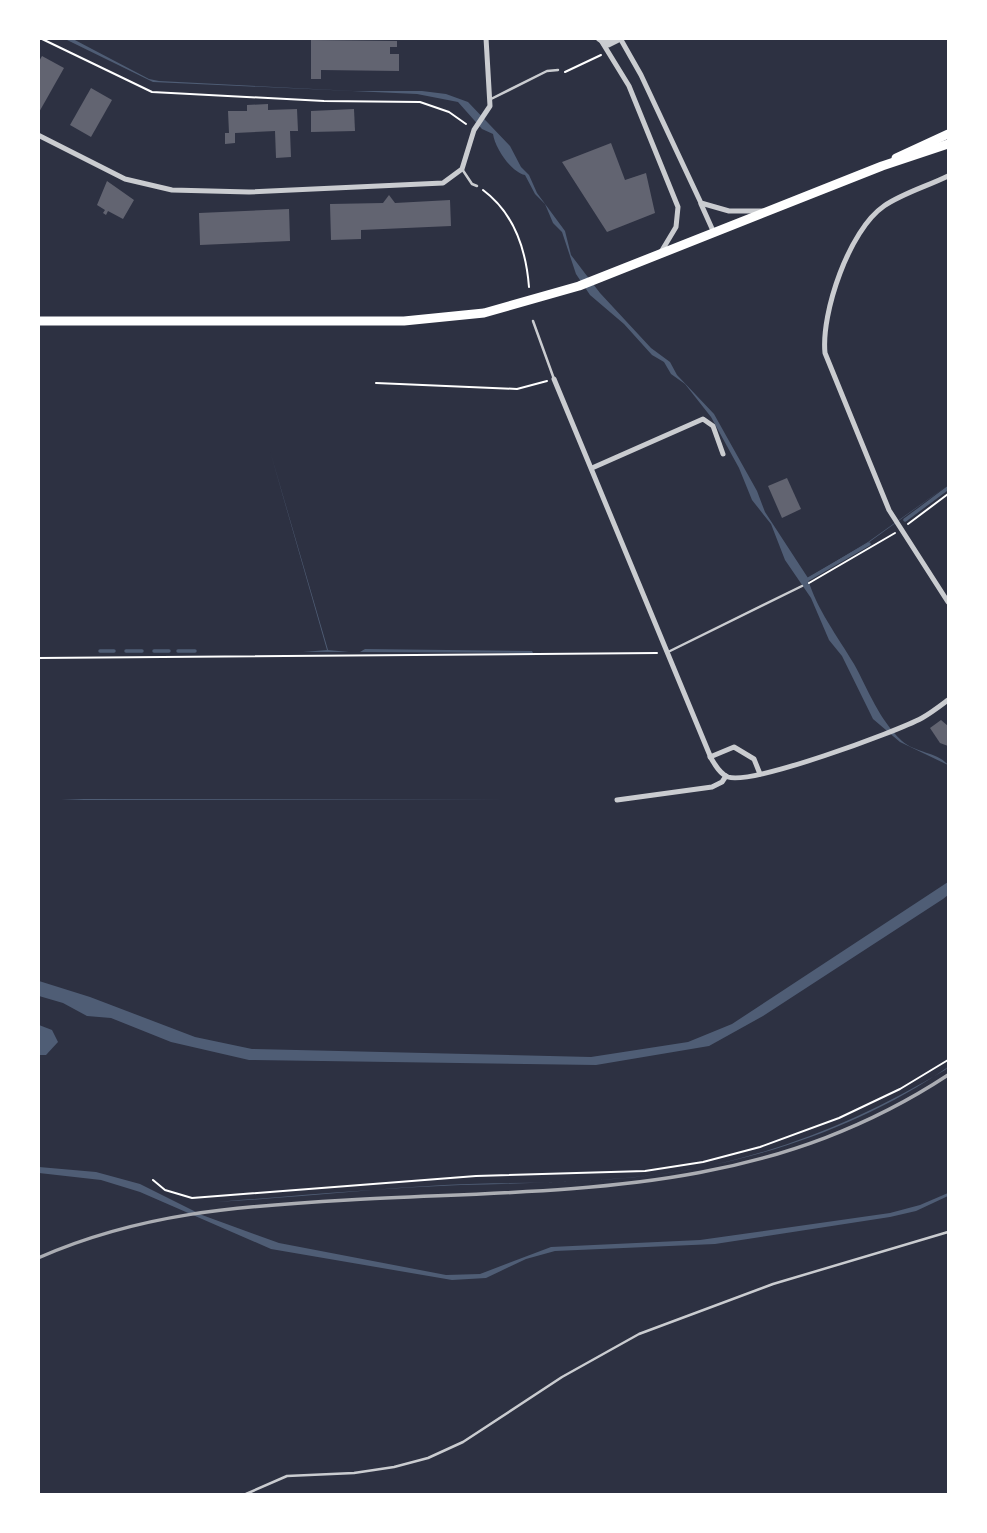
<svg xmlns="http://www.w3.org/2000/svg" width="987" height="1533" viewBox="0 0 987 1533" font-family="Inter,sans-serif">
	<style>
		.water { fill: #4f5d75 }
		.lines { fill: none; stroke-linecap: round; stroke-linejoin: round }
		.stream { stroke: #4f5d75; stroke-width: 3.5 }
		.building { fill: #626471 }
		.path { stroke: #fff; stroke-width: 2 }
		.service { stroke: #caccd0; stroke-width: 2.5 }
		.minor { stroke: #caccd0; stroke-width: 5 }
		.tertiary { stroke: #caccd0; stroke-width: 7 }
		.primary { stroke: #fff; stroke-width: 9 }
		.rail { stroke: #abadb3; stroke-width: 3.5 }
	</style>
	<rect width="100%" height="100%" fill="#2d3142"/>
	<!-- water -->
	<g class="water">
		<path d="M65,39h8l76,40 10,2 194,10h69l24,3 22,8 42,44 11,21 8,8 8,18 28,38 6,24 29,38 51,55 19,14 7,13 37,39 43,77 8,21 43,66 60,-36 80,-57 -80,58 -60,36c8,29 30,58 46,85 15,27 24,54 48,77 13,12 36,11 46,24l-48,-23 -27,-23 -31,-63 -13,-16 -18,-42 -26,-38 -14,-36 -19,-24 -13,-32 -28,-51 -26,-33 -14,-10 -7,-12 -12,-7 -28,-31 -34,-29 -14,-21 -14,-42 -9,-9 -8,-19 -10,-10 -10,-19c-14,-3 -30,-27 -32,-41l-11,-5 -24,-27 -41,-8 -264,-12z"/>
		<path d="M270,451l58,199 21,2h-46l24,-2z"/>
		<path d="M365,649l167,2 1,2 -173,-1z"/>
		<path d="M61,799h502l-479,1z"/>
		<path d="M948,882v13l-5,4 -180,117 -54,30 -113,19 -347,-5 -78,-18 -60,-24 -24,-2 -24,-13 -24,-7v-15l51,16 105,40 57,12 339,8 97,-15 44,-18z"/>
		<path d="M39,1025l13,5 6,12 -12,13h-7z"/>
		<path d="M948,1067l-3,3c-64,38 -131,69 -204,88 -91,25 -186,24 -280,27 -78,3 -155,10 -233,16l-12,1c76,-4 152,-13 228,-17 56,-3 113,-1 170,-6 115,-8 239,-46 334,-112z"/>
		<path d="M39,1167l57,5 44,12 62,31 77,28 167,32 34,-1 71,-27 149,-7 190,-27 30,-8 28,-12v3l-32,15 -26,6 -175,27 -160,7 -29,8 -40,19 -34,2 -181,-31 -131,-57 -39,-12 -62,-7z"/>
	</g>
	<g class="lines">
		<!-- stream -->
		<g class="stream">
			<path d="M905,520l43,-32"/>
			<path d="M805,581l64,-37"/>
			<path d="M100,651h14"/>
			<path d="M126,651h16"/>
			<path d="M154,651h15"/>
			<path d="M178,651h17"/>
		</g>
	</g>
	<!-- building -->
	<g class="building">
		<path d="M311,40l86,1v6h-7v7h9v17l-78,-1v9h-10z"/>
		<path d="M42,56l22,12 -26,46v-51z"/>
		<path d="M91,88l21,12 -21,37 -21,-12z"/>
		<path d="M268,104v6l29,-1 1,22h-8l1,26 -15,1 -1,-27 -40,2v10l-10,1v-11h4l-1,-22h19v-6z"/>
		<path d="M354,109l1,22 -44,1v-21z"/>
		<path d="M611,143l14,37 21,-7 9,40 -48,19 -45,-70z"/>
		<path d="M107,181l27,19 -11,19 -15,-8 -2,4 -3,-2 2,-3 -8,-5z"/>
		<path d="M389,195l6,8 55,-3 1,26 -90,4v9l-30,1 -1,-36 53,-1z"/>
		<path d="M289,209l1,32 -90,4 -1,-32z"/>
		<path d="M787,478l14,31 -19,9 -14,-32z"/>
		<path d="M941,720l7,6v20l-8,-3 -10,-15z"/>
	</g>
	<g class="lines">
		<!-- path -->
		<g class="path">
			<path d="M40,38l112,54 172,9 96,1 29,10 17,12"/>
			<path d="M565,72l36,-17"/>
			<path d="M483,190c31,23 43,59 46,97"/>
			<path d="M376,383l141,6 30,-8"/>
			<path d="M908,524l40,-30"/>
			<path d="M809,583l86,-50"/>
			<path d="M38,658l619,-5"/>
			<path d="M153,1180l12,10 27,8 284,-22 169,-5 58,-9 57,-15 79,-29 61,-29 48,-29"/>
		</g>
		<!-- service -->
		<g class="service">
			<path d="M491,99l56,-28 11,-1"/>
			<path d="M462,169l10,15 5,2"/>
			<path d="M533,321l21,58"/>
			<path d="M668,652l134,-66"/>
			<path d="M246,1494l41,-18 67,-3 40,-6 34,-9 35,-16 99,-65 77,-43 134,-50 175,-52"/>
		</g>
		<!-- minor -->
		<g class="minor">
			<path d="M620,38l21,37 60,128 28,8h34"/>
			<path d="M602,42l27,44 49,121 -2,20 -15,25"/>
			<path d="M38,135l87,44 47,11 77,2 194,-9 19,-14 12,-39 16,-24 -4,-68"/>
			<path d="M948,176c-20,10 -45,17 -64,30 -35,24 -63,107 -59,147l64,157 59,92"/>
			<path d="M701,204l13,29"/>
			<path d="M554,379l157,379c4,7 9,16 17,19 24,8 168,-45 194,-59 9,-5 18,-12 26,-18"/>
			<path d="M592,468l111,-49 10,7 10,28"/>
			<path d="M710,757l24,-10 20,12 6,15"/>
			<path d="M617,800l95,-13 10,-5 4,-6"/>
		</g>
		<!-- tertiary -->
		<path class="tertiary" d="M599,38l9,6 12,-6"/>
		<!-- primary -->
		<g class="primary">
			<path d="M896,158l52,-24"/>
			<path d="M38,321h366l80,-8 95,-27 303,-120 66,-22"/>
		</g>
		<!-- rail -->
		<path class="rail" d="M38,1258c102,-45 201,-52 310,-58 215,-12 411,-1 600,-125"/>
	</g>
	<!-- border -->
	<rect width="987" height="1533" fill="none" stroke="#ffffff" stroke-width="80"/>
</svg>
